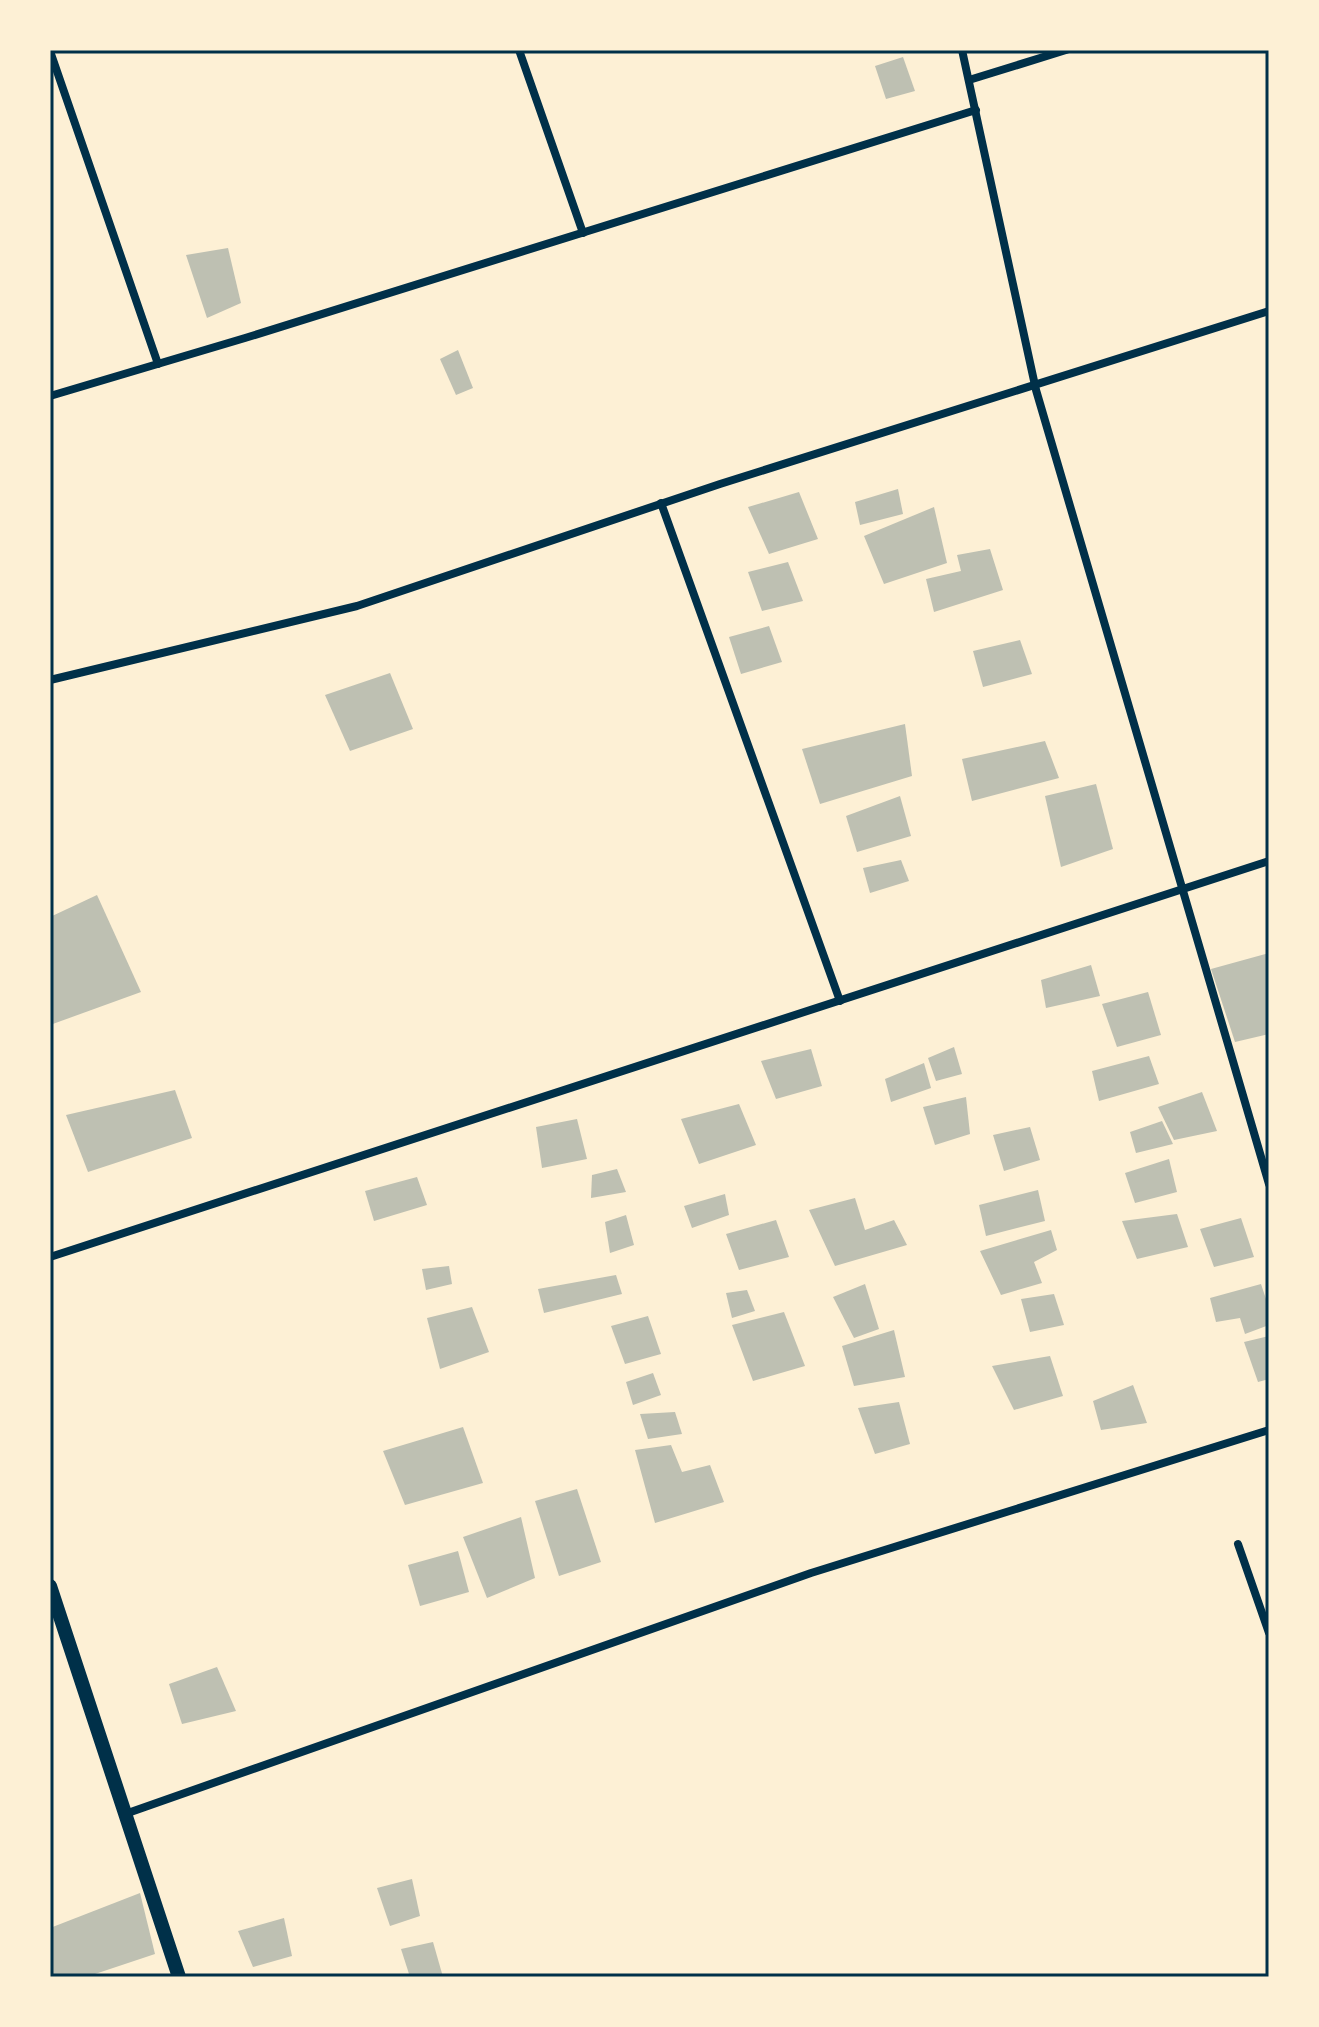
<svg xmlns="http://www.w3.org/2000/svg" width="1319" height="2027" viewBox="0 0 1319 2027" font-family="'DejaVu Sans',sans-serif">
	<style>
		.building { fill: #bec0b2 }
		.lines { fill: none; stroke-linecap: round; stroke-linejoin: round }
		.minor { stroke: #003049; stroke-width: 8 }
		.tertiary { stroke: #003049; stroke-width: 14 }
		.neatline { fill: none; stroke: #003049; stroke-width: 3 }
	</style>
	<rect width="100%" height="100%" fill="#fdf0d5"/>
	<!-- building -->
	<g class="building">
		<path d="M903,57l12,34 -29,8 -11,-33z"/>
		<path d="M228,248l13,55 -34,15 -21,-63z"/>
		<path d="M458,350l15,38 -17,7 -16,-36z"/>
		<path d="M898,489l5,25 -43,11 -5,-23z"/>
		<path d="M799,492l19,47 -49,15 -21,-47z"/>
		<path d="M934,507l13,56 -63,21 -20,-48z"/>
		<path d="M990,549l13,41 -69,22 -8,-33 35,-8 -4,-16z"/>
		<path d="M788,562l15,39 -41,10 -14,-39z"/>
		<path d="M769,626l13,36 -41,12 -12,-37z"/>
		<path d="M1020,640l12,34 -49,13 -10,-36z"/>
		<path d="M390,673l23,56 -63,22 -25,-56z"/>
		<path d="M905,724l7,52 -92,28 -18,-55z"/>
		<path d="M1045,741l14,37 -87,23 -10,-42z"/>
		<path d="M1096,784l17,65 -52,18 -16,-71z"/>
		<path d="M900,796l11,40 -54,16 -11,-36z"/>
		<path d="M901,860l8,21 -39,12 -7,-25z"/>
		<path d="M97,895l44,97 -91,33v-108z"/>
		<path d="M1269,953v81l-34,8 -24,-73z"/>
		<path d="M1091,965l9,31 -54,12 -5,-28z"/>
		<path d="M1148,992l13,43 -44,12 -15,-43z"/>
		<path d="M954,1047l8,27 -26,7 -8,-23z"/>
		<path d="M811,1049l11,37 -46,13 -15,-38z"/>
		<path d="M1149,1056l10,28 -60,17 -7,-30z"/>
		<path d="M924,1063l7,25 -40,14 -6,-23z"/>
		<path d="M175,1090l17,48 -104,34 -22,-57z"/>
		<path d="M1202,1092l15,39 -43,9 -16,-33z"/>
		<path d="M966,1097l4,37 -35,11 -12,-38z"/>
		<path d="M739,1104l17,41 -57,19 -18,-45z"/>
		<path d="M577,1119l10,40 -45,9 -6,-41z"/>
		<path d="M1162,1121l11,23 -37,9 -6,-21z"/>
		<path d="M1030,1127l10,33 -36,11 -11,-36z"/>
		<path d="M1169,1159l8,33 -42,11 -10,-30z"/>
		<path d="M617,1169l9,23 -35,6 1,-23z"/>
		<path d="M417,1177l10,28 -53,16 -9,-30z"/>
		<path d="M1038,1190l7,31 -59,15 -7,-31z"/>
		<path d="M725,1194l4,21 -37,13 -8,-22z"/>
		<path d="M855,1198l10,32 29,-10 13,25 -72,21 -26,-56z"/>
		<path d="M1177,1214l11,33 -51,12 -15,-38z"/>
		<path d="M626,1215l8,30 -24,8 -5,-31z"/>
		<path d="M1241,1218l13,39 -40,10 -14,-38z"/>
		<path d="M776,1220l13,37 -50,13 -13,-36z"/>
		<path d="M1051,1230l6,20 -23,12 8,21 -41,12 -21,-44z"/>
		<path d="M449,1266l3,18 -26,6 -4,-21z"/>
		<path d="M616,1275l6,19 -78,19 -6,-24z"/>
		<path d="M865,1284l14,45 -25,9 -21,-41z"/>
		<path d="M1261,1284l8,24v17l-24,9 -5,-16 -24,4 -6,-24z"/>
		<path d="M747,1290l8,21 -23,7 -6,-25z"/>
		<path d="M1054,1294l10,31 -34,7 -9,-33z"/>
		<path d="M472,1307l17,45 -49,17 -13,-51z"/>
		<path d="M784,1312l21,54 -52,15 -21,-56z"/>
		<path d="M648,1316l13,38 -36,10 -14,-38z"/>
		<path d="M894,1330l11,47 -51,9 -12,-40z"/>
		<path d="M1269,1336v43l-11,3 -14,-40z"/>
		<path d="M1050,1356l13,40 -49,14 -22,-44z"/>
		<path d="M653,1373l8,22 -28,10 -7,-23z"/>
		<path d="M1133,1385l14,38 -46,7 -8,-29z"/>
		<path d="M899,1402l11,42 -35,10 -17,-46z"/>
		<path d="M675,1412l7,22 -34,5 -8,-25z"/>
		<path d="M463,1427l20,56 -78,22 -22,-54z"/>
		<path d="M671,1445l11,27 28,-7 14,37 -69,21 -20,-73z"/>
		<path d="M577,1489l24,73 -42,14 -24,-75z"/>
		<path d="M521,1517l14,61 -48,20 -24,-61z"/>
		<path d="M458,1551l11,41 -49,14 -12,-41z"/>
		<path d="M217,1667l19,44 -54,13 -13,-40z"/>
		<path d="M412,1879l8,37 -30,10 -13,-38z"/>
		<path d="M140,1893l15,61 -69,23h-36v-49z"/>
		<path d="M284,1918l8,38 -39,11 -15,-36z"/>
		<path d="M433,1942l10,35h-33l-9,-28z"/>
	</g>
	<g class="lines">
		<!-- minor -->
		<g class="minor">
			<path d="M519,50l64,183"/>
			<path d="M962,50l74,340 233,794"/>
			<path d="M50,51l108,313"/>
			<path d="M969,80l97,-30"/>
			<path d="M50,396l195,-58 731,-228"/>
			<path d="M661,503l179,498"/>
			<path d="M50,680l307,-74 363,-122 549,-173"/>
			<path d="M50,1257l1219,-396"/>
			<path d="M1238,1544l31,89"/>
			<path d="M125,1814l686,-241 458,-143"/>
		</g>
		<!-- tertiary -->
		<path class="tertiary" d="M50,1586l129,391"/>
	</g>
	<!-- border -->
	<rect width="1319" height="2027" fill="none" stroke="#fdf0d5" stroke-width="104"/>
	<rect x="52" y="52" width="1215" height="1923" class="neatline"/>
</svg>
